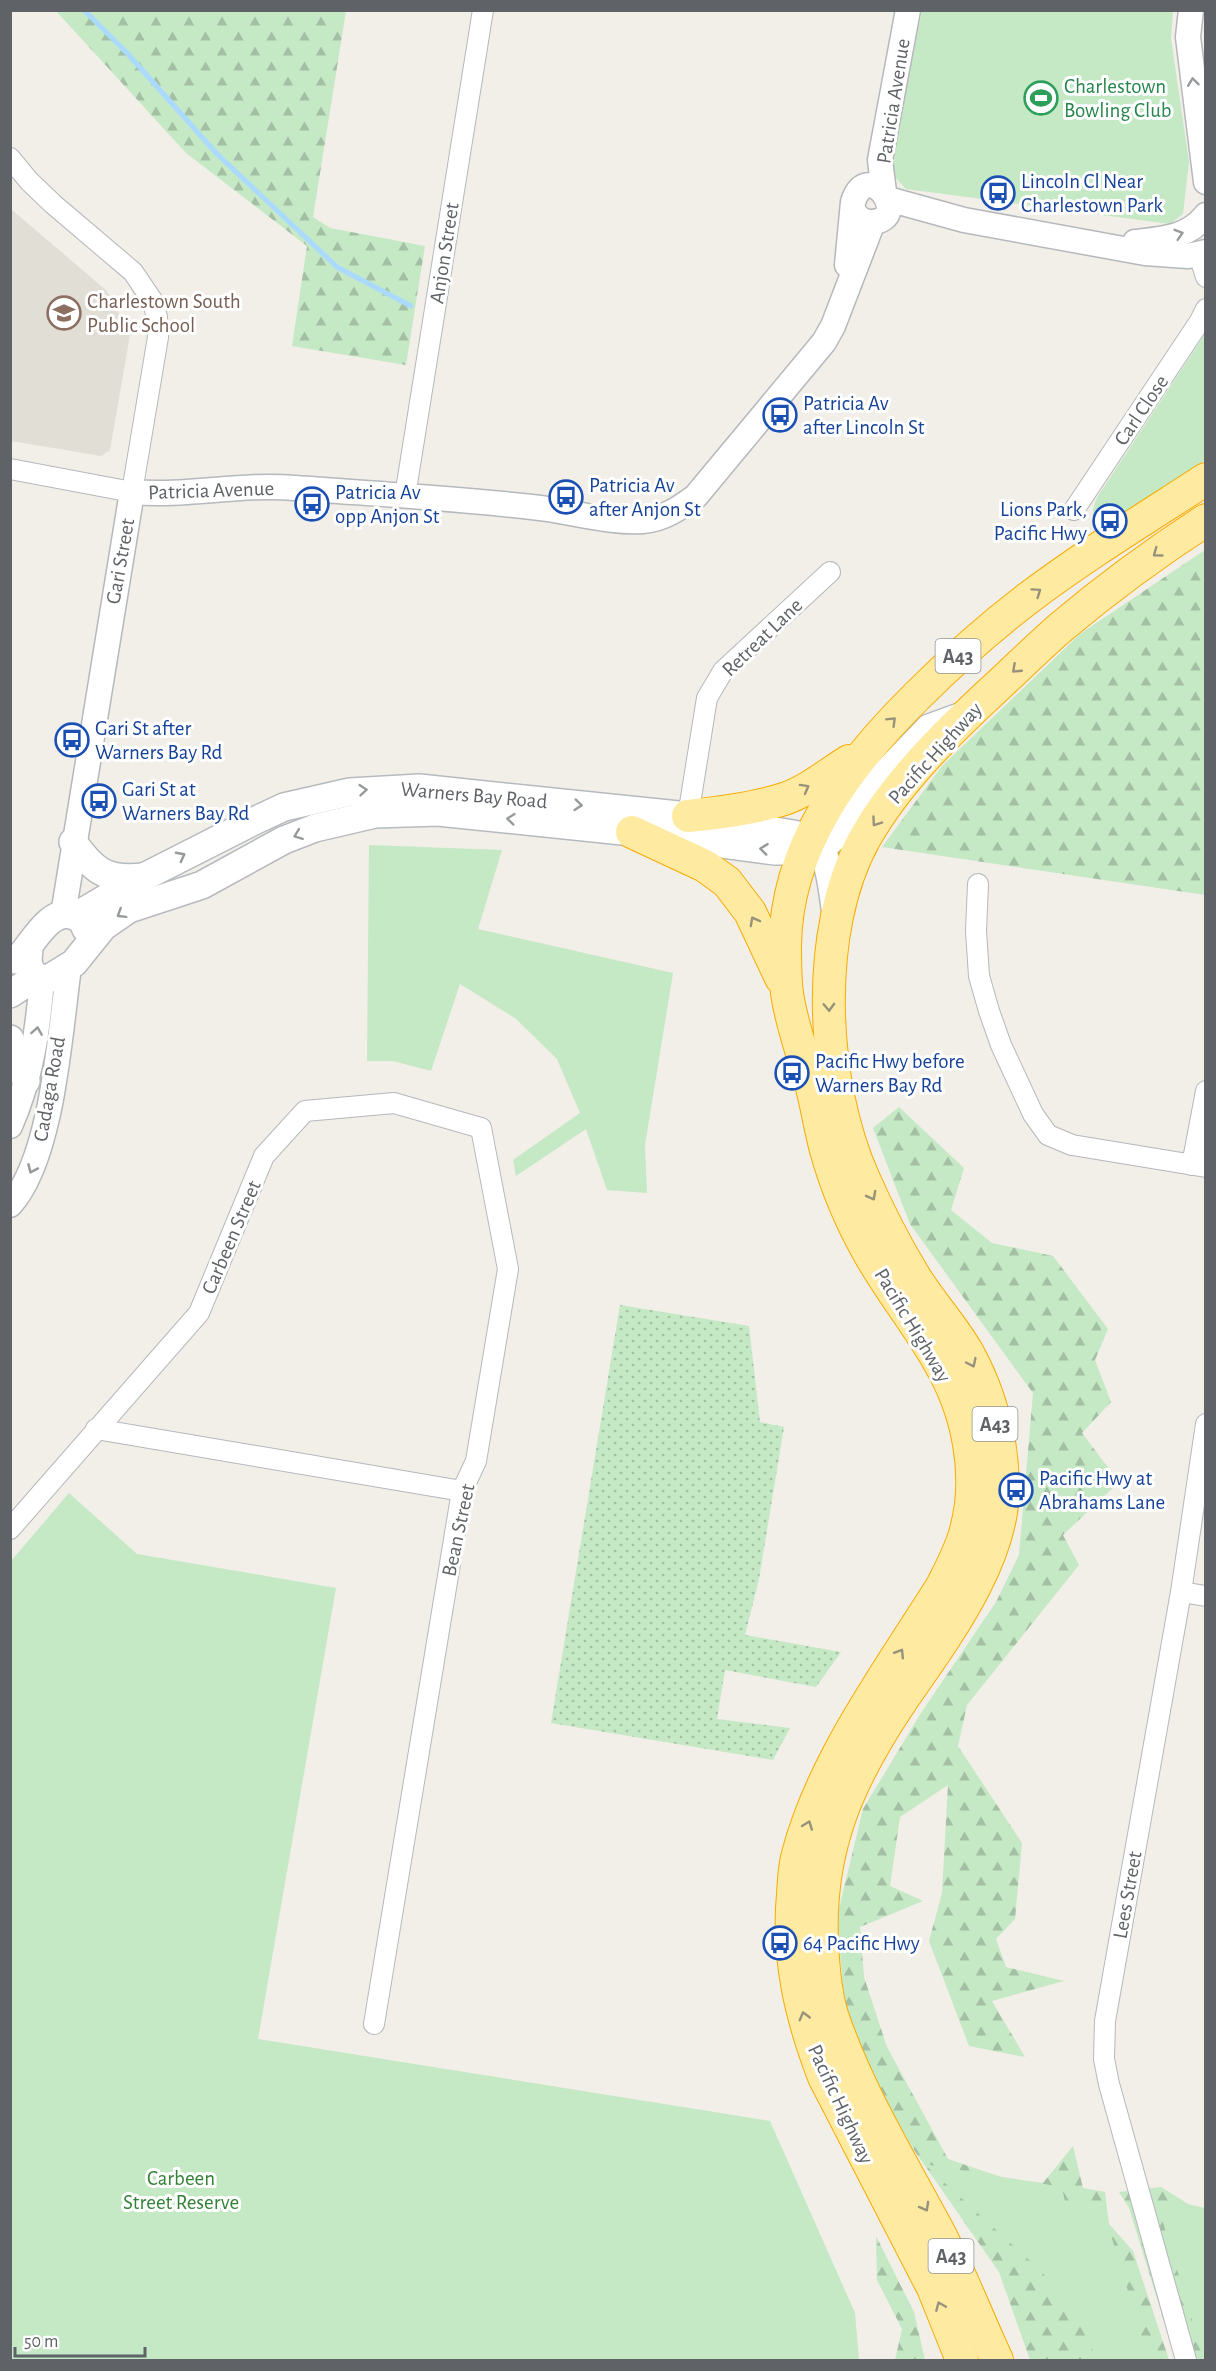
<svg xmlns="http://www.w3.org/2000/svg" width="1216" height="2371" viewBox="0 0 1216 2371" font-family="'Alegreya Sans',sans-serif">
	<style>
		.education { fill: #e1ded6 }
		.grass { fill: url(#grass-dots) }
		.forest { fill: url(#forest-firs) }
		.park { fill: #c5e8c5 }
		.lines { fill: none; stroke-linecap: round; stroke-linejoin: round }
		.stream { stroke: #aadaff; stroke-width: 5 }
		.minor-casing { stroke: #b5b8bc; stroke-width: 22 }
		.tertiary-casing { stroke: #b5b8bc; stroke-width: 27 }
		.secondary-casing { stroke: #b6babf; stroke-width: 30 }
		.trunk-casing { stroke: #f9ab00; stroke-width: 34 }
		.minor { stroke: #fff; stroke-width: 20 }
		.tertiary { stroke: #fff; stroke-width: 24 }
		.secondary { stroke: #fff; stroke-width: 27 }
		.trunk { stroke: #feeaa1; stroke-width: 32 }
		.oneway { stroke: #979a9d }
		.oneway2 { stroke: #97927c }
		.labels { text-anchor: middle; stroke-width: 6; stroke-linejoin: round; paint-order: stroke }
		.shield { fill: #fff; stroke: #8f9295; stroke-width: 1.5 }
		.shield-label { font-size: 20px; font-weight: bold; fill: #5f6368 }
		.leisure-label { font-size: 21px; fill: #27864d; stroke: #fff; text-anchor: start }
		.street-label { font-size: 21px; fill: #5f6368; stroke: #fff }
		.transit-label { font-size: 21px; fill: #164399; stroke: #fff; text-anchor: start }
		.education-label { font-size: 21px; fill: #785e54; stroke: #fff; text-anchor: start }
		.park-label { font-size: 21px; fill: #348238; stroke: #fff }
	</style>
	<defs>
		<pattern id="grass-dots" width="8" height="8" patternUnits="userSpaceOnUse" patternTransform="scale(1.5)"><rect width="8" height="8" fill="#c5e8c5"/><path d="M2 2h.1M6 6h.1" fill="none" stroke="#a3c0a4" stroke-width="1.8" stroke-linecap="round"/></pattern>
		<pattern id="forest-firs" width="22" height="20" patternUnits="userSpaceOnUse" patternTransform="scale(1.5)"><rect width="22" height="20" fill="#c5e8c5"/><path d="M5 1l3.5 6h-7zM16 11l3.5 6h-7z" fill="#a3c0a4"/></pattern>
	</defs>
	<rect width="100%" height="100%" fill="#f1efe8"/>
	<!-- education -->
	<path class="education" d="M11,209l96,82 23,44 -20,115 -9,6 -90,-15z"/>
	<!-- grass -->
	<path class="grass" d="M620,1305l129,21 11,96 24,5 -25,152 -14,56 96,17 -25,35 -91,-17 -8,49 73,9 -17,32 -222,-37z"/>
	<!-- forest -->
	<g class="forest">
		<path d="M56,11h290l-33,206 17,11 95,18 -19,119 -114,-19 15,-100 -121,-93z"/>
		<path d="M1205,550v345l-323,-48 60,-81 138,-132z"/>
		<path d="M899,1107l65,61 -13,42 41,33 61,13 55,73 -13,31 16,42 -29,31 37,49 -56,53 16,30 -112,140 -9,41 64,97 -7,76 -19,20 10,28 58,14 -72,20 33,56 -56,-11 -40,-105 13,-48 6,-108 -48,32 -10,69 33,15 -63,26 4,50 23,70 61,112 53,18 42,6 30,-37 10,42 22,4 4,32 24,27 36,109h-139l-31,-88 -85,-122 -42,-73 -28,-77 -7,-83 26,-108 58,-96 75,-111 23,-47 14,-162 -123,-169 -37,-96z"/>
		<path d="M1161,2187l27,17 17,4v152h-29l-47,-152 -10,-16z"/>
		<path d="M876,2236l38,76 11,48h-30l7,-31 -25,-49z"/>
	</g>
	<!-- park -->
	<g class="park">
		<path d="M922,11h251l-2,27 18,124 -6,52 -13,10 -264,-35 -10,-11 -5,-20z"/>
		<path d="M1205,334v126l-102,70c-14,-7 -11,-22 -5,-34z"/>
		<path d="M369,845l133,5 -24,79 195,44 -28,172 2,48 -40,-3 -21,-61 -70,47 -3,-16 67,-47 -23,-54 -42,-41 -55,-34 -29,87 -38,-10h-26z"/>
		<path d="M69,1493l68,61 199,34 -78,451 512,82 85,192 4,47h-848v-799z"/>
		<path d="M924,2164l138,23 3,15 38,7 46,151h-53l-6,-18 -22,-41 -28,-31z"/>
		<path d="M1157,2202l48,8v150h-1z"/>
	</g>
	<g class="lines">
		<!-- stream -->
		<path class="stream" d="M84,10l43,43 90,101 120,113 74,39"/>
		<defs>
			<g id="minor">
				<path d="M10,158l19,23 24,23 80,68 19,28 5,17 1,20 -26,155 -122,-23"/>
				<path d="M1199,255l7,22"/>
				<path d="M405,496l78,-486"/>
				<path d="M1074,510l126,-189 6,-12"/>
				<path d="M688,816l19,-118 16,-27 107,-99"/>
				<path d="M978,884l-2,47 3,45 10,35 12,34 32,69 15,21 24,10 134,22"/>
				<path d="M1192,1165l14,-74"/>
				<path d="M96,1429l366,62"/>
				<path d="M10,1529l189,-216 65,-157 41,-45 89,-8 87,25 27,141 -32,192 -14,30 -88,533"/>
				<path d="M1181,1592l25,4"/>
				<path d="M1186,2360l-77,-276 -5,-25 1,-38 76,-429 25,-168"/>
			</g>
			<g id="tertiary">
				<path d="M1191,10l-3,27 18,145"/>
				<path d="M884,192l-4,-32 28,-150"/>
				<path d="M888,199l76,21 181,33 43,3 18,-4"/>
				<path d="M1135,242c27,-3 53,-4 71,-27"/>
				<path d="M847,265l6,-63c15,-46 60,17 19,20 -9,1 -15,-5 -19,-12"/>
				<path d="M63,915l69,-423c54,5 109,-9 163,-4 81,6 163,10 245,20 34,4 69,15 103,13 21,-2 37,-13 53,-25l128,-154 9,-16 40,-104"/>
				<path d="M10,1126c21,-47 28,-96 32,-147"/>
				<path d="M10,1205c43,-47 50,-174 59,-238"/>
			</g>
			<g id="secondary">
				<path d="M73,842c21,29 33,39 70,35"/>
				<path d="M76,916l56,-33 122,-62 30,-14 66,-15 69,-4 269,28 122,21c21,16 22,53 26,78"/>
				<path d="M29,949l-1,12 2,8 6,8 12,2 26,-16 29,-36 26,-18 73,-24 82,-45 31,-12 60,-14 63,-2 194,20 143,19h38l8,-3 17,-14 42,-55 49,-51 36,-13"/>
				<path d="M17,960c14,-13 32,-54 57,-44 7,2 9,6 12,13"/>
				<path d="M10,994l26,-17"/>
				<path d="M10,1039l16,42"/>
			</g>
			<g id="trunk">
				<path d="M688,816c32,-3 65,-7 96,-17 24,-8 44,-25 65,-38"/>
				<path d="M632,832l73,34 22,16 23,30 31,66"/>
				<path d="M962,2360l-29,-72 -109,-211c-23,-60 -37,-118 -31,-183 1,-13 1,-27 5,-40 25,-95 92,-185 144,-268 9,-18 19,-36 24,-56 15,-55 2,-119 -27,-168 -21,-37 -48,-70 -69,-107 -19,-33 -34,-69 -44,-105 -6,-22 -9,-44 -15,-66 -8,-30 -20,-61 -24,-91 -2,-15 -2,-32 -2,-47 1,-100 63,-182 131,-249 35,-35 72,-68 111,-98 57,-43 119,-81 179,-120"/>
				<path d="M997,2360c-21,-45 -38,-91 -62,-135 -37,-69 -78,-136 -103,-210 -7,-23 -9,-50 -10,-74 -4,-93 27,-162 78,-238 41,-60 105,-142 103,-218 -1,-46 -13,-92 -35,-132 -16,-28 -39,-52 -55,-79 -18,-30 -35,-63 -49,-95 -43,-95 -51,-248 1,-341 31,-55 79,-102 125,-145 23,-21 46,-44 70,-65 46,-39 95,-75 146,-108"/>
			</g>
		</defs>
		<!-- minor casing -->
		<use href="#minor" class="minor-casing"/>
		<!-- tertiary casing -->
		<use href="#tertiary" class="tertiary-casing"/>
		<!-- secondary casing -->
		<use href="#secondary" class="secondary-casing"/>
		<!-- trunk casing -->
		<use href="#trunk" class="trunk-casing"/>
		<!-- minor -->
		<use href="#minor" class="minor"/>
		<!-- tertiary -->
		<use href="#tertiary" class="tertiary"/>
		<!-- secondary -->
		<use href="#secondary" class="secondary"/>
		<!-- trunk -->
		<use href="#trunk" class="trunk"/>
	</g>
	<!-- one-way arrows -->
	<defs><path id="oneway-chevron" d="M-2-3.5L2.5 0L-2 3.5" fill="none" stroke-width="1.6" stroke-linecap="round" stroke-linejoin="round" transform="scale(1.5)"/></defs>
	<g class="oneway">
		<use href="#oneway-chevron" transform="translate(1193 82) rotate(-97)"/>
		<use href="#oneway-chevron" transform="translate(1179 234) rotate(-17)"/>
		<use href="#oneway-chevron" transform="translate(363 790) rotate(-5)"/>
		<use href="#oneway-chevron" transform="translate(578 805) rotate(6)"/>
		<use href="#oneway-chevron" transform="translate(511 819) rotate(-174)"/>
		<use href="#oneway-chevron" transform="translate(298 835) rotate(159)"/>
		<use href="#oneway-chevron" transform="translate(764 849) rotate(-173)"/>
		<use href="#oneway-chevron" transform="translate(181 856) rotate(-28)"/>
		<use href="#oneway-chevron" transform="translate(121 914) rotate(148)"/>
		<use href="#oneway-chevron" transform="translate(37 1031) rotate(-81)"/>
		<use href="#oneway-chevron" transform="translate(32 1169) rotate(114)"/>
	</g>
	<g class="oneway2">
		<use href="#oneway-chevron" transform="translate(1157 553) rotate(144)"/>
		<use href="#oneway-chevron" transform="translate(1037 592) rotate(-35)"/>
		<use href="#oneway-chevron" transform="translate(1016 669) rotate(137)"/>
		<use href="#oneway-chevron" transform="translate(892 721) rotate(-45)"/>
		<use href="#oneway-chevron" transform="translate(805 788) rotate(-29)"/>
		<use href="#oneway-chevron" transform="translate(876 822) rotate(125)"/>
		<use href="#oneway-chevron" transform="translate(754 921) rotate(-118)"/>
		<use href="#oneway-chevron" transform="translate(829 1007) rotate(88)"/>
		<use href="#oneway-chevron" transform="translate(872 1196) rotate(62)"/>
		<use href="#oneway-chevron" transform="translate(972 1363) rotate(65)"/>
		<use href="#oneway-chevron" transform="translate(900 1653) rotate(-58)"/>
		<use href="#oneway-chevron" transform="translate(808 1825) rotate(-70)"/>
		<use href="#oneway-chevron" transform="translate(804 2016) rotate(-105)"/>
		<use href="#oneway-chevron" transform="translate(925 2207) rotate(61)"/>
		<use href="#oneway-chevron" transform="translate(940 2306) rotate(-113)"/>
	</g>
	<!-- icons -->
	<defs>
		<symbol id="stadium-ring" viewBox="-11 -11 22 22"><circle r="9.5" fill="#fff" stroke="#2e9e5b" stroke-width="1.5"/><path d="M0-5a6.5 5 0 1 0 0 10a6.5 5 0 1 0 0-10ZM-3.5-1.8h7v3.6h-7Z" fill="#2e9e5b"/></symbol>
		<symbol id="bus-ring" viewBox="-11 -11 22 22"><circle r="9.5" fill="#fff" stroke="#1a4fb4" stroke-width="1.5"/><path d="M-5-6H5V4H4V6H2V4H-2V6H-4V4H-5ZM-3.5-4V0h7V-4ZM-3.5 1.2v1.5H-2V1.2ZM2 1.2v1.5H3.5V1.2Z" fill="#1a4fb4"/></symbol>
		<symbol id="school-ring" viewBox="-11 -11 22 22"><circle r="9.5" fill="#fff" stroke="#8d6e63" stroke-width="1.5"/><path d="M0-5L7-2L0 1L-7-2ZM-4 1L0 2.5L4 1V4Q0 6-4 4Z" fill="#8d6e63"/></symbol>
	</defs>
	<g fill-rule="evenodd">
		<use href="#stadium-ring" x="1022" y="79" width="38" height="38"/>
		<use href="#bus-ring" x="979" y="174" width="38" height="38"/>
		<use href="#school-ring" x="45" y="294" width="38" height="38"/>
		<use href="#bus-ring" x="761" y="396" width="38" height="38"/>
		<use href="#bus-ring" x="547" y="478" width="38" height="38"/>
		<use href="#bus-ring" x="293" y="485" width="38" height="38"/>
		<use href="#bus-ring" x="1091" y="502" width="38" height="38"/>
		<use href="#bus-ring" x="53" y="721" width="38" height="38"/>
		<use href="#bus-ring" x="80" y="782" width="38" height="38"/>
		<use href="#bus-ring" x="773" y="1054" width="38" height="38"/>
		<use href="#bus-ring" x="997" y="1471" width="38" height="38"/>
		<use href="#bus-ring" x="761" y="1924" width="38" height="38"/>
	</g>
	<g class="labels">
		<!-- shield labels -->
		<g class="shield">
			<rect x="935.5" y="639" width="45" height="34" rx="4.5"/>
			<rect x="972.5" y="1407" width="45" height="34" rx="4.5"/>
			<rect x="928.5" y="2239" width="45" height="34" rx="4.5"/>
		</g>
		<g class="shield-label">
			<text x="958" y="663">A43</text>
			<text x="995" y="1431">A43</text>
			<text x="951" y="2263">A43</text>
		</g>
		<!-- leisure labels -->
		<g class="leisure-label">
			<text x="1064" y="93">Charlestown<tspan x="1064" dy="24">Bowling Club</tspan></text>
		</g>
		<!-- street labels -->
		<g class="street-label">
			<text transform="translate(893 101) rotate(-81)" y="7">Patricia Avenue</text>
			<text transform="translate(444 253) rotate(-81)" y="7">Anjon Street</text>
			<text transform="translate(1141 410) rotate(-56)" y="7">Carl Close</text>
			<text transform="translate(211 490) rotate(-2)" y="7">Patricia Avenue</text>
			<text transform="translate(120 561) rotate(-80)" y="7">Gari Street</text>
			<text transform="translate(762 637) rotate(-44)" y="7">Retreat Lane</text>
			<text transform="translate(935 753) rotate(-48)" y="7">Pacific Highway</text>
			<text transform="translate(474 795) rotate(5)" y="7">Warners Bay Road</text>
			<text transform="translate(49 1089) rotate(-80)" y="7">Cadaga Road</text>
			<text transform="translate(231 1237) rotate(-67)" y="7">Carbeen Street</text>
			<text transform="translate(913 1325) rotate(59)" y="7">Pacific Highway</text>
			<text transform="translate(458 1530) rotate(-78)" y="7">Bean Street</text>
			<text transform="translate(1127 1895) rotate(-80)" y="7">Lees Street</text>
			<text transform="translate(841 2104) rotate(65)" y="7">Pacific Highway</text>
		</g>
		<!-- transit labels -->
		<g class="transit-label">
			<text x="1021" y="188">Lincoln Cl Near<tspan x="1021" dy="24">Charlestown Park</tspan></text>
			<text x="803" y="410">Patricia Av<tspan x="803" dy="24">after Lincoln St</tspan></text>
			<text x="589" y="492">Patricia Av<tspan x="589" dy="24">after Anjon St</tspan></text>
			<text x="335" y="499">Patricia Av<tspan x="335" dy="24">opp Anjon St</tspan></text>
			<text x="1087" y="516" text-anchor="end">Lions Park,<tspan x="1087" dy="24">Pacific Hwy</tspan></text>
			<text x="95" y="735">Gari St after<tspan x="95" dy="24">Warners Bay Rd</tspan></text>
			<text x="122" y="796">Gari St at<tspan x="122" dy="24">Warners Bay Rd</tspan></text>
			<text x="815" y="1068">Pacific Hwy before<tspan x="815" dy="24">Warners Bay Rd</tspan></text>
			<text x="1039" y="1485">Pacific Hwy at<tspan x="1039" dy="24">Abrahams Lane</tspan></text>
			<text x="803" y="1950">64 Pacific Hwy</text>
		</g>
		<!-- education labels -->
		<g class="education-label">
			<text x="87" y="308">Charlestown South<tspan x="87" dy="24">Public School</tspan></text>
		</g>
		<!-- park labels -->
		<g class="park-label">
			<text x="181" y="2185">Carbeen<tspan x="181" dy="24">Street Reserve</tspan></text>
		</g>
	</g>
	<!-- border -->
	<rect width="1216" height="2371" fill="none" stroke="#5f6368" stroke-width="24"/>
	<!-- scale -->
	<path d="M15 2347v9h130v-9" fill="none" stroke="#5f6368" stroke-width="3"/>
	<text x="24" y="2347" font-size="18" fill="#5f6368" stroke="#ffffff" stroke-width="4.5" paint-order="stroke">50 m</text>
</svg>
